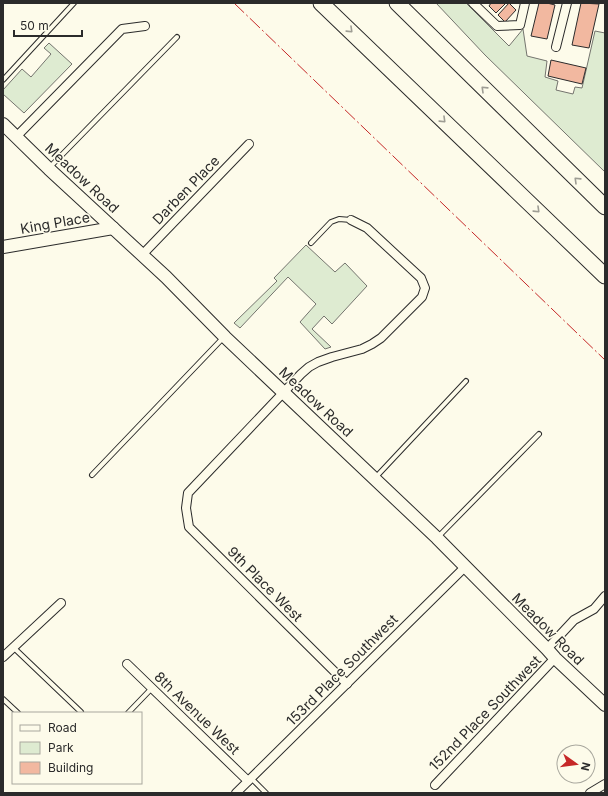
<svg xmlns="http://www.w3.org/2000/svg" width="608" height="796" viewBox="0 0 608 796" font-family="Inter,sans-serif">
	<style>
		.green { fill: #deebd1; stroke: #74746e }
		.building { fill: #f2b8a0; stroke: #2b2b2b }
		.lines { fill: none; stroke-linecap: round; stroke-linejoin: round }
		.lane-casing { stroke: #2b2b2b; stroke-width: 6 }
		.street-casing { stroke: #2b2b2b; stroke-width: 10 }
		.secondary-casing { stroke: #2b2b2b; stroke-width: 14 }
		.highway-casing { stroke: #2b2b2b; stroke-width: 17 }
		.lane { stroke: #fdfbea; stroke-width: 4 }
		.street { stroke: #fdfbea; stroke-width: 8 }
		.secondary { stroke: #fdfbea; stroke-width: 12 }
		.highway { stroke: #fdfbea; stroke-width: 15 }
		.power { stroke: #c62828; stroke-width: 1; stroke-dasharray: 14 3 2 3; stroke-linecap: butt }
		.oneway { stroke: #9e9d94 }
		.labels { text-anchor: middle; stroke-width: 3; stroke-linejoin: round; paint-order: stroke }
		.street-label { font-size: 14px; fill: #2b2b2b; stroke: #fdfbea }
	</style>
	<rect width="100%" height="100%" fill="#fdfbea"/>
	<!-- green -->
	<g class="green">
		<path d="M436,3h30l43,43 14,-17 4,27 20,5 -2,16 13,4 -2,9 17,4 2,-7 7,1 13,-57 10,2v139l-120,-117z"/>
		<path d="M49,43l23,21 -48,49 -21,-19v-4l19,-21 9,8 20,-23 -7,-6z"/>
		<path d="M306,245l29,27 10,-9 22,23 -35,38 -8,-8 -12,13 19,18 -6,2 -25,-27 16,-18 -28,-27 -48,51 -6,-5 43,-42 -3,-3z"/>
	</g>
	<!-- building -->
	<g class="building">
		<path d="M491,3h15l-10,10 -7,-7z"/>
		<path d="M509,3l7,7 -11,12 -7,-7z"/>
		<path d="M539,3h8l8,2 -8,34 -16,-3z"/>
		<path d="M581,3l18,1 -10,44 -17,-3z"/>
		<path d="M551,60l35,8 -4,16 -34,-8z"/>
	</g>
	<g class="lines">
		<defs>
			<g id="lane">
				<path d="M3,80l71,-77"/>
				<path d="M50,167l127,-130"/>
				<path d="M311,243l20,-21 8,-3 12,1"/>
				<path d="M92,475l131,-137"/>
				<path d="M375,478l91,-97"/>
				<path d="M438,537l101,-103"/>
				<path d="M14,648l67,64"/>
				<path d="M3,699l15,14"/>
				<path d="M128,713l24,-25"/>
				<path d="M251,778l15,15"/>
			</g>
			<g id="street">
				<path d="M473,3l24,23 23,-1 5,-22"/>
				<path d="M556,47l11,-44"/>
				<path d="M16,137l106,-108 23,-3"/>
				<path d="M142,255l107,-111"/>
				<path d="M547,649l27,-29 20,-11 11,-13"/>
				<path d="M3,657l58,-54"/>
				<path d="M127,664l121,117"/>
				<path d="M347,684l-158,-157 -3,-19 2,-15 113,-119 8,-7 9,-5 14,-5 30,-8 10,-5 9,-6 41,-41 3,-9 -4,-10 -54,-50 -16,-8"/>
				<path d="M435,785l120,-127"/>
				<path d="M236,793l230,-227"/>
				<path d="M590,793l15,-9"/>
			</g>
			<g id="secondary">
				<path d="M3,124l46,45 117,108 59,60 212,201 110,111 8,9 50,47"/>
				<path d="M3,247l110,-19"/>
			</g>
			<g id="highway">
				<path d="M321,3l284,273"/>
				<path d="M397,3l208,204"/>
			</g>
		</defs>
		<!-- lane casing -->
		<use href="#lane" class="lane-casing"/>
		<!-- street casing -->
		<use href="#street" class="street-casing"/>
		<!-- secondary casing -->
		<use href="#secondary" class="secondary-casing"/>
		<!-- highway casing -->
		<use href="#highway" class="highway-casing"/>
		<!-- lane -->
		<use href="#lane" class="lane"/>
		<!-- street -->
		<use href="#street" class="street"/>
		<!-- secondary -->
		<use href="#secondary" class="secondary"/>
		<!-- highway -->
		<use href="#highway" class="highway"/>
		<!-- power -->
		<path class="power" d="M234,3l371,357"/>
	</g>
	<!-- one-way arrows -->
	<defs><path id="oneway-chevron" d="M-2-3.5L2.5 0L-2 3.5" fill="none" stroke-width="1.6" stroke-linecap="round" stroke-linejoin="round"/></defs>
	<g class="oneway">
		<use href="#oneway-chevron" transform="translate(350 30) rotate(44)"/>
		<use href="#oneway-chevron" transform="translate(484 89) rotate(-136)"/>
		<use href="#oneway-chevron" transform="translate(443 120) rotate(44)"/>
		<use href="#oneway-chevron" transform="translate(577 180) rotate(-136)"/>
		<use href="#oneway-chevron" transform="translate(537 210) rotate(44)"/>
	</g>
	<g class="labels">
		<!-- street labels -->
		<g class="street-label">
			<text transform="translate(82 178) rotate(43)" y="5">Meadow Road</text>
			<text transform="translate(186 190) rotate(-46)" y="5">Darben Place</text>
			<text transform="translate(55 223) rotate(-10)" y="5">King Place</text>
			<text transform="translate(316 402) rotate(43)" y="5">Meadow Road</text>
			<text transform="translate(265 584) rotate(45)" y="5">9th Place West</text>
			<text transform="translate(548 629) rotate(45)" y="5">Meadow Road</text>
			<text transform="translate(342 670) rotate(-45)" y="5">153rd Place Southwest</text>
			<text transform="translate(197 713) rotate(44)" y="5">8th Avenue West</text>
			<text transform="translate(485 713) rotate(-46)" y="5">152nd Place Southwest</text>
		</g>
	</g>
	<!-- border -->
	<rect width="608" height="796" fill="none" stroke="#2b2b2b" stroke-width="8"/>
	<!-- legend -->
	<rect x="12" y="712" width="130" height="72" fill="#fdfbea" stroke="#a9a89e"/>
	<rect x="20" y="725" width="20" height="6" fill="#fdfbea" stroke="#a9a89e"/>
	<text x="48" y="732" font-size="12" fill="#2b2b2b">Road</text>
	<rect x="20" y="742" width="20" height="12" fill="#deebd1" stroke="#a9a89e"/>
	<text x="48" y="752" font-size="12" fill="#2b2b2b">Park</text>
	<rect x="20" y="762" width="20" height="12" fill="#f2b8a0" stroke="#a9a89e"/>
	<text x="48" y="772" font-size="12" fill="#2b2b2b">Building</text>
	<!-- north arrow -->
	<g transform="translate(576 764) rotate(104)"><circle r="19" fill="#fdfbea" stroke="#a9a89e"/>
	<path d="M0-3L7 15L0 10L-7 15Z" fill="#c62828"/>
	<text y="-6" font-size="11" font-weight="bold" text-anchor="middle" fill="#2b2b2b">N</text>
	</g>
	<!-- scale -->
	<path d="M14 30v6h68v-6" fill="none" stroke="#2b2b2b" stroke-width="2"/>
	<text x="20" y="30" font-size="12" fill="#2b2b2b" stroke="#fdfbea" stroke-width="3" paint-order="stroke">50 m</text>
</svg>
